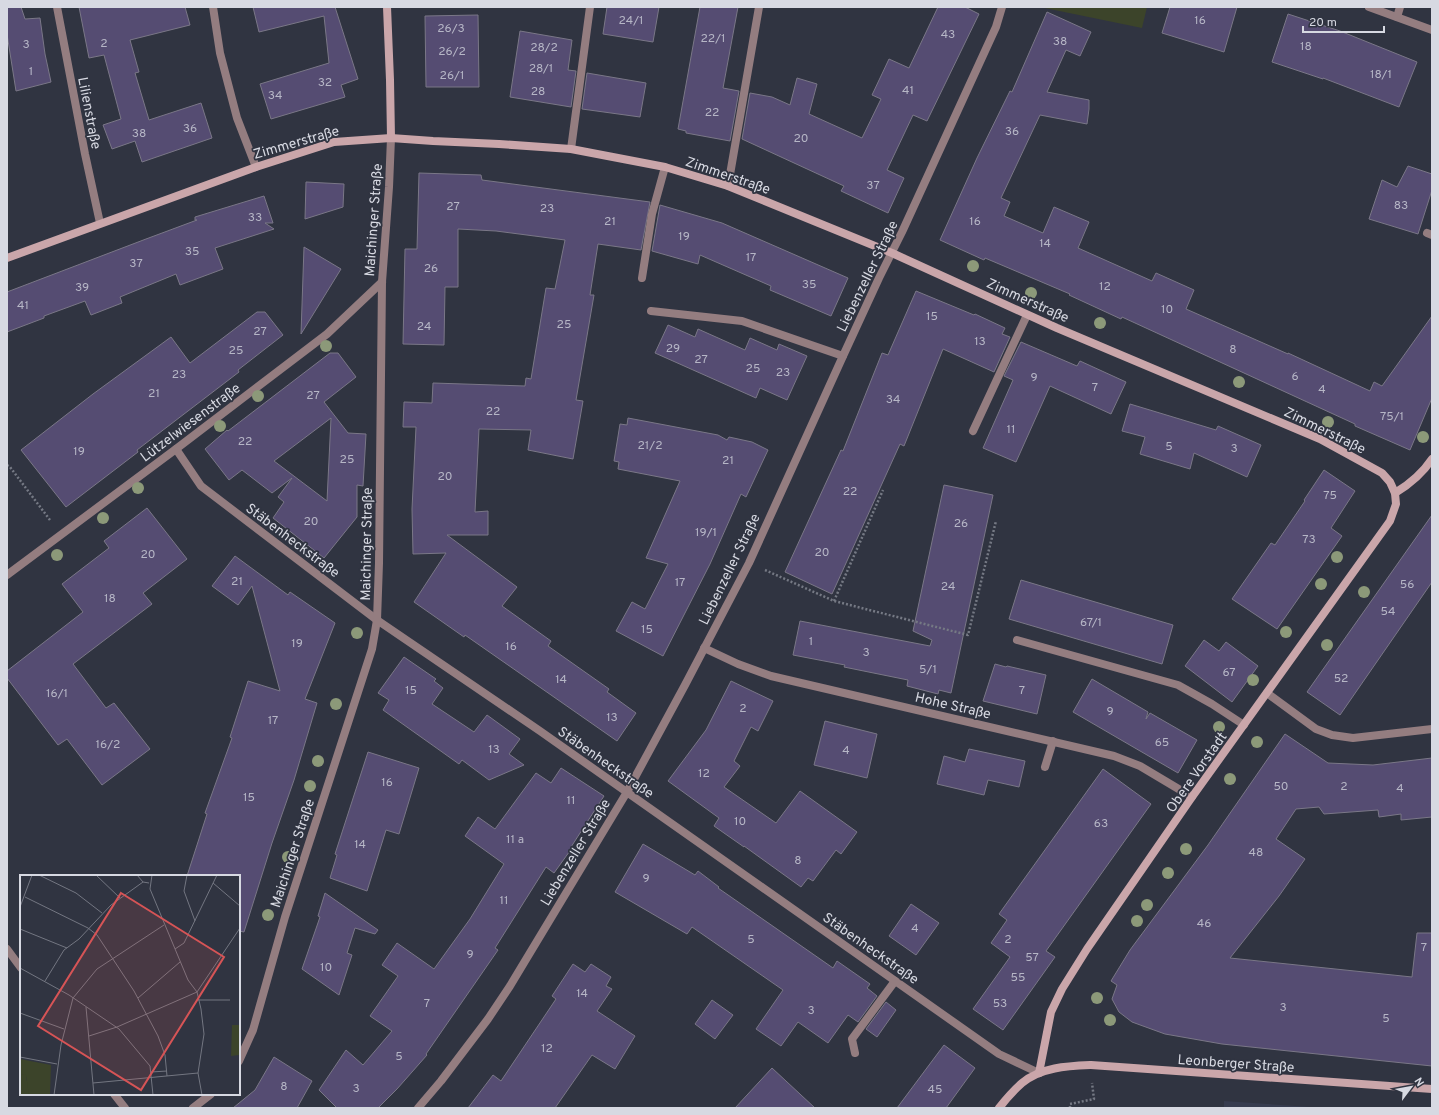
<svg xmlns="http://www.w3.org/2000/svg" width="1439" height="1115" viewBox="0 0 1439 1115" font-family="Overpass,sans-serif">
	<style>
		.built { fill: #373c4f }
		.park { fill: #3c442a }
		.building { fill: #554c72; stroke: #7a7787; fill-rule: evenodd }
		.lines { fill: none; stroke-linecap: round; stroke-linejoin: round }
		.path { stroke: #757984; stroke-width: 2.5; stroke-dasharray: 2 2; stroke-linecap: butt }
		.lane { stroke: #947d80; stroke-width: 8 }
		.street { stroke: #947d80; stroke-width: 8 }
		.secondary { stroke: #caa6aa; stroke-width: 8 }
		.tree { fill: #8c9979 }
		.labels { text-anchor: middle; stroke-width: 3.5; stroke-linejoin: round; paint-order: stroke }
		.number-label { font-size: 12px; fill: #b6b6c6 }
		.street-label { font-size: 14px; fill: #d7d9e2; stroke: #303441 }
		.inset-road { fill: none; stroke: #737681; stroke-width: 1 }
		.view { fill: #d65456; fill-opacity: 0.15; stroke: #d65456; stroke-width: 2 }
		.inset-edge { fill: none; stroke: #d7d9e2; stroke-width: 2 }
	</style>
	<rect width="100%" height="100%" fill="#303441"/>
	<!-- built -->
	<path class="built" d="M1224,1101l101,7h-101z"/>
	<!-- park -->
	<path class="park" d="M1040,7h107l-5,21z"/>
	<!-- building -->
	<g class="building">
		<path d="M7,7h14l4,12 15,-1 5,36 6,28 -35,9 -9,-57z"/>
		<path d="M79,7h106l5,18 -60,15 9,32 -4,1 14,47 52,-17 11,35 -70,24 -7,-21 -23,8 -9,-24 18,-6 -17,-64 -15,3z"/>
		<path d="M253,7h82l23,72 -17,6 4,12 -74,22 -11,-35 69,-21 -5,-47 -65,16z"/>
		<path d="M607,7h52l-6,35 -50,-8z"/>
		<path d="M700,7h38l-15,81 16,3 -9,50 -44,-8v-2l-8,-2z"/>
		<path d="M938,7h27l14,7 -52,107 -14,-6 -26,55 17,8 -16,35 -47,-22 3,-5 -102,-47 8,-46 22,4 18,8 7,-27 20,6 -8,30 53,24 19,-39 -9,-4 17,-36 20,9z"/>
		<path d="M1170,7h67l-13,45 -62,-19z"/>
		<path d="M1047,12l44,20 -11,24 -14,-6 -19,42 42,8v9l-2,15 -47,-9 -39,83 9,4 -6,14 39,17 11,-26 35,15 -11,26 74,33 4,-8 38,17 -8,19 102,45v-1l82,38 4,-9 8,4 50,-70v82l-22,52 -55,-24v-2l-233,-107 -1,2 -52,-24 1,-1 -85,-36 -1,2 -44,-20 37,-82 33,-67 2,1z"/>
		<path d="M1288,14l52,17 77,31 -18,45 -76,-29v1l-51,-17z"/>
		<path d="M478,15l1,72h-53l-1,-71z"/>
		<path d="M520,31l52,9 -4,30 8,1 -5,36 -61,-10z"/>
		<path d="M587,73l59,10 -6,34 -58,-8z"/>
		<path d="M1408,166l24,8v16l-14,44 -49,-15 13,-39 15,7z"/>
		<path d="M419,173l62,2 1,5 168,22 -9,48 -43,-6 -8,51h4l-18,105 7,1 -10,58 -45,-9 3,-20 -52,-1 -4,83 13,-1v24h-41l70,52 -15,19 49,35 -3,5 61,43 -2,3 29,21 -19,28 -152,-106 -1,2 -50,-35 32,-49 -33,1 -1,-45 4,-82h-13l1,-25 28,1 1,-20 92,3 1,-8 5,1 15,-91 9,1 10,-49 -69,-9 -38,-2v58h-13l-1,58 -41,-1 2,-95h12z"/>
		<path d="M306,182l38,2 -1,23 -38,12z"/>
		<path d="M264,196l9,27h-8l9,6 -59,19 8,21 -43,16 -4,-11 -56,23 2,6 -31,12 -6,-14 -41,15v2l-37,14v-40l139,-53 51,-19h-2v-3z"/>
		<path d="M660,205l62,18 126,55 -17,38 -61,-26 1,-4 -71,-31 -2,9 -46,-13z"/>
		<path d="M304,247l37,22 -40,65z"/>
		<path d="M916,291l58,24 1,-1 30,14 -3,6 8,3 -16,35 -51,-23 -39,97 -4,-2 -68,150 -47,-22 56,-122 2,1 39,-98 6,2z"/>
		<path d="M257,312h8l18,23 -45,35 1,2 -102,78 1,2 -72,55 -45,-57 72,-56 78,-57 19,26z"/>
		<path d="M668,325l27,12 3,-8 47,21 5,-12 27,12 2,-6 28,12 -20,44 -27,-12 -4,10 -101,-45z"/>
		<path d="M1021,342l56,24 3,-5 46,21 -15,32 -61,-28 -34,76 -33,-14 30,-68 -9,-4z"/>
		<path d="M330,353h8l18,24 -32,25 24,31 18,1 -3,52 -6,-1v32l-33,41 -51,-40 11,-16 -6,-5 14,-19 -20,15 -30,-23 -13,10 -24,-31 22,-19 1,1zM331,418l-4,83 -53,-40z"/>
		<path d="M1130,404l86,26 2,-4 43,19 -14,32 -53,-24 -4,16 -50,-15 5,-17 -23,-6z"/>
		<path d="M628,418l90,17 9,5 2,-3 23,5 16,8 -22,47 -5,-3 -31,70 -47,92 -47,-25 16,-29 13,7 23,-45 -22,-6 34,-77 -62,-12 1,-7 -5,-1 6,-37 7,1z"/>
		<path d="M1324,470l31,21 -24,37 11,8 -65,93 -45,-30 39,-56 4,2 30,-44 -1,-1z"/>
		<path d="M944,485l49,10 -42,198 -12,-3 -1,4 -31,-8 1,-6 -64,-13 1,-2 -52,-10 7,-34 130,25 2,-6 -19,-9z"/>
		<path d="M147,508l40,51 -44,34 9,11 -79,60 33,44 8,-5 36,46 -48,36 -35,-46 -9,6 -51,-67v-7l76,-59 -21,-28 47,-36 -5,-7z"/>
		<path d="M1432,515v67l-92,133 -33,-23z"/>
		<path d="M235,556l53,39 2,-3 45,31 -30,76 12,4 -23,77 -22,63 -28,89 -5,-1v-55h-52l20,-62 -2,-1 27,-75 -2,-1 18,-56 32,10 -28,-105 -14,19 -26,-19z"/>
		<path d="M1021,580l152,45 -11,39 -153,-45z"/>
		<path d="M1204,640l15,11 7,-9 32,24 -26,36 -47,-36z"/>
		<path d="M404,657l32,22 -2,2 9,7 -11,16 42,28 13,-17 33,24 -11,15 15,11 -35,15 -27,-20 -3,4 -76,-54 6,-10 -11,-7z"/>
		<path d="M995,664l11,3 1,-1 39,9 -9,39 -54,-13z"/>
		<path d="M1092,679l56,33 -2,7 4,-6 47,27 -19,33 -105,-61z"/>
		<path d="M731,681l42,20 -15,30 -7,-4 -17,34 6,5 -16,21 52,36 24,-32 57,41 -16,22 -5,-4 -23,31 -5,-3 -7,9 -57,-41v1l-30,-21 5,-8 -51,-37 38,-51z"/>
		<path d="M825,721l52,13 -10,44 -53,-13z"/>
		<path d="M1285,734l43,29 45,2 59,-7v59l-31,3v-6l-22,3 -1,-7 -54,4 -5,-7 -23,2 -20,30 29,20 -26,37 -49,62 182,19 5,-44h15v133l-210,-22 -57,-10 -33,-12 -13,-10 -7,-13 5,-14 -6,-4 19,-31 78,-105z"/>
		<path d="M969,749l56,12 -6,26 -31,-7 -4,15 -47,-11 7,-28 21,6z"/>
		<path d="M368,752l51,16 -20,66 -13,-4 -19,61 -37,-13 7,-23 -2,-1z"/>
		<path d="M561,768l43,28 -33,51 1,1 -18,25 -8,-6 -51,81 3,2 -72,104 1,1 -30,34 -19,19h-41l-18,-18 27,-40 17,15 29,-34 -22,-15 28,-40 -16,-11 15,-22 37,26 36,-50 34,-55 -39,-28 13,-19 17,12 41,-56 15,10z"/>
		<path d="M1103,769l48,35 -105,147 9,6 -52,73 -30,-21 37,-52 -19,-14 16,-23 -8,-6z"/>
		<path d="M643,844l52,31 3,-4 21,16 -1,1 115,80 4,-7 33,23 -3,4 10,8 -19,26 -10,-7 -20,28 -30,-21 -17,24 -25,-17 27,-39 -91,-63 -5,7 -72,-42z"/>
		<path d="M325,893l53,37 -3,4 -20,-6 -8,25 5,2 -13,40 -37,-26 18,-52 -2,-1z"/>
		<path d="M911,904l28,19 -23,32 -27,-19z"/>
		<path d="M573,964l12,8 6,-8 20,13 -5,9 6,3 -15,22 38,25 -20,33 -23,-14 -37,53h-87l25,-33 8,6 55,-82 -4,-3z"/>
		<path d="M712,1000l21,15 -18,24 -20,-15z"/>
		<path d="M886,1002l10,8 -19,27 -11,-8z"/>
		<path d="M944,1045l31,23 -29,40h-49z"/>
		<path d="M274,1057l38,24 -15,27h-64l22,-18z"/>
		<path d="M772,1068l43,40h-80z"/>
	</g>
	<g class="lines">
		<!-- path -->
		<g class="path">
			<path d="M7,465l3,2 40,53"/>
			<path d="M765,570l69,31 134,34 28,-114"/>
			<path d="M834,601l49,-111"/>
			<path d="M1070,1108v-4l24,-5 -2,-16"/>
		</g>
		<!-- lane -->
		<g class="lane">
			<path d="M213,7l7,46 17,65 19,49"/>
			<path d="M571,149l19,-142"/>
			<path d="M728,186l31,-179"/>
			<path d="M1427,233l5,2"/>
			<path d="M642,278l10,-64 13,-47"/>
			<path d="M651,311l91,10 101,35"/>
			<path d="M973,431l54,-116"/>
			<path d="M1017,640l161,45 34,19 32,21"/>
			<path d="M1045,767l8,-26"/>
			<path d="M855,1053l-3,-14 43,-58"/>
		</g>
		<!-- street -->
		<g class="street">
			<path d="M57,7l28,147 15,69"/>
			<path d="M1369,7l63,23"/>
			<path d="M1397,17l3,-10"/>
			<path d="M176,449l25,37 176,134 163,111 459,323 40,19"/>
			<path d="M7,575l169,-126 151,-115 55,-52"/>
			<path d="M704,648l34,16 33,12 343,80 26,10 52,31"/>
			<path d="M1267,693l49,36 16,6 21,3 79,-9"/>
			<path d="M7,949l14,19"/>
			<path d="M239,1061l14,-31 32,-113 87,-268 5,-29 2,-57 3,-281 7,-95 2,-49"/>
			<path d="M114,1094l11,14"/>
			<path d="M193,1108l18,-14"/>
			<path d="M418,1108l23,-27 47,-62 22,-33 117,-194 58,-107 64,-122 94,-207 36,-78 23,-46 94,-205 6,-20"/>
		</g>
		<!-- secondary -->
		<g class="secondary">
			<path d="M387,7l3,73 1,58"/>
			<path d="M7,258l249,-91 78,-25 57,-4 42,3 66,3 72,5 94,18 63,19 164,67 165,75 263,111 62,34 8,9 5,11 1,11 -6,17 -198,276 -105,152 -25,40 -11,23 -12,61"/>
			<path d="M1395,493c15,-9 27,-19 37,-34"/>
			<path d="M999,1108c7,-9 15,-18 23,-25 19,-16 46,-17 69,-18l341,24"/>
		</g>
	</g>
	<!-- trees -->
	<g class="tree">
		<circle cx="973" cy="266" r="6"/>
		<circle cx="1031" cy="293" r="6"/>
		<circle cx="1100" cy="323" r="6"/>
		<circle cx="326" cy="346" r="6"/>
		<circle cx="1239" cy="382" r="6"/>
		<circle cx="258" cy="396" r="6"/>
		<circle cx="1328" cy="422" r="6"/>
		<circle cx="220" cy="426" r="6"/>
		<circle cx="1423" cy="437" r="6"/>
		<circle cx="138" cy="488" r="6"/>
		<circle cx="103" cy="518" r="6"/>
		<circle cx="57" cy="555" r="6"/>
		<circle cx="1337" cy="557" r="6"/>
		<circle cx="1321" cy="584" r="6"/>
		<circle cx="1364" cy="592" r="6"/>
		<circle cx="1286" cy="632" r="6"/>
		<circle cx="357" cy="633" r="6"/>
		<circle cx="1327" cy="645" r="6"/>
		<circle cx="1253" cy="680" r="6"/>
		<circle cx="336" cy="704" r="6"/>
		<circle cx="1219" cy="727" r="6"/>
		<circle cx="1257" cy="742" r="6"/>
		<circle cx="318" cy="761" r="6"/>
		<circle cx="1230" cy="779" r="6"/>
		<circle cx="310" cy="786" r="6"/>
		<circle cx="1186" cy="849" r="6"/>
		<circle cx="288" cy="857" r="6"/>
		<circle cx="1168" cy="873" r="6"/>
		<circle cx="1147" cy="905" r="6"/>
		<circle cx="268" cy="915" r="6"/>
		<circle cx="1137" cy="921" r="6"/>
		<circle cx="1097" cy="998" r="6"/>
		<circle cx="1110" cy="1020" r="6"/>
	</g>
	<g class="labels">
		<!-- number labels -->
		<g class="number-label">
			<text x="631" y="24">24/1</text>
			<text x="1200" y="24">16</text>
			<text x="451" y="32">26/3</text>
			<text x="948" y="38">43</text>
			<text x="713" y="42">22/1</text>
			<text x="1060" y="45">38</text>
			<text x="104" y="47">2</text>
			<text x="26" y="48">3</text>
			<text x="1306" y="50">18</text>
			<text x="544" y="51">28/2</text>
			<text x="452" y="55">26/2</text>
			<text x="541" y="72">28/1</text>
			<text x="31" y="75">1</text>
			<text x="1381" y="78">18/1</text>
			<text x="452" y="79">26/1</text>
			<text x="325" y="86">32</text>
			<text x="908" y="94">41</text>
			<text x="538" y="95">28</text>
			<text x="275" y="99">34</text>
			<text x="712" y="116">22</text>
			<text x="190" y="132">36</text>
			<text x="1012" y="135">36</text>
			<text x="139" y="137">38</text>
			<text x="801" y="142">20</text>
			<text x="873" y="189">37</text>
			<text x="1401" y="209">83</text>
			<text x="453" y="210">27</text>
			<text x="547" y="212">23</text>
			<text x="255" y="221">33</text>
			<text x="610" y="225">21</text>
			<text x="975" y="225">16</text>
			<text x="684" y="240">19</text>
			<text x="1045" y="247">14</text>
			<text x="192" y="255">35</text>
			<text x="751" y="261">17</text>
			<text x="136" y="267">37</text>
			<text x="431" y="272">26</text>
			<text x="809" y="288">35</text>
			<text x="1105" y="290">12</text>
			<text x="82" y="291">39</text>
			<text x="23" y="309">41</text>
			<text x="1167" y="313">10</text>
			<text x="932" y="320">15</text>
			<text x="564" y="328">25</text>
			<text x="424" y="330">24</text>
			<text x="260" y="335">27</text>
			<text x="980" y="345">13</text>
			<text x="673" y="352">29</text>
			<text x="1233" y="353">8</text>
			<text x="236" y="354">25</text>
			<text x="701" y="363">27</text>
			<text x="753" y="372">25</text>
			<text x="783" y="376">23</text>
			<text x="179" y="378">23</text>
			<text x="1295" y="380">6</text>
			<text x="1034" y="381">9</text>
			<text x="1095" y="391">7</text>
			<text x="1322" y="393">4</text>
			<text x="154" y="397">21</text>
			<text x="313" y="399">27</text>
			<text x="893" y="403">34</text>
			<text x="493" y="415">22</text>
			<text x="1392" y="420">75/1</text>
			<text x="1011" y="433">11</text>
			<text x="245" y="445">22</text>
			<text x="650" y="449">21/2</text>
			<text x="1169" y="450">5</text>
			<text x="1234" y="452">3</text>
			<text x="79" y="455">19</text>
			<text x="347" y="463">25</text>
			<text x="728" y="464">21</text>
			<text x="445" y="480">20</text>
			<text x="850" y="495">22</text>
			<text x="1330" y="499">75</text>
			<text x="311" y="525">20</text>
			<text x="961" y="527">26</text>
			<text x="706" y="536">19/1</text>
			<text x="1309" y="543">73</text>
			<text x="822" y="556">20</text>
			<text x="148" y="558">20</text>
			<text x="237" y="585">21</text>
			<text x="680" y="586">17</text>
			<text x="1407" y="588">56</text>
			<text x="948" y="590">24</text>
			<text x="110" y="602">18</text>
			<text x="1388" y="615">54</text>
			<text x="1091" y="626">67/1</text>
			<text x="647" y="633">15</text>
			<text x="811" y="645">1</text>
			<text x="297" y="647">19</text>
			<text x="511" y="650">16</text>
			<text x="866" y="656">3</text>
			<text x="928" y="673">5/1</text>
			<text x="1229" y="676">67</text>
			<text x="1341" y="682">52</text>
			<text x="561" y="683">14</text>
			<text x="411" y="694">15</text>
			<text x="1022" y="694">7</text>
			<text x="57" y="697">16/1</text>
			<text x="743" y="712">2</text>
			<text x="1110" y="715">9</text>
			<text x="612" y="721">13</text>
			<text x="273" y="724">17</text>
			<text x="1162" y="746">65</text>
			<text x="108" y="748">16/2</text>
			<text x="494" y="753">13</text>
			<text x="846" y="754">4</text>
			<text x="704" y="777">12</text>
			<text x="387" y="786">16</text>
			<text x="1281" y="790">50</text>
			<text x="1344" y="790">2</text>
			<text x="1400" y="792">4</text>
			<text x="249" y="801">15</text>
			<text x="571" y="804">11</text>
			<text x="740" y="825">10</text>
			<text x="1101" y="827">63</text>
			<text x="515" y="843">11 a</text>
			<text x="360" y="848">14</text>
			<text x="1256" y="856">48</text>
			<text x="798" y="864">8</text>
			<text x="646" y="882">9</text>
			<text x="504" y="904">11</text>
			<text x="1204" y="927">46</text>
			<text x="915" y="932">4</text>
			<text x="751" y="943">5</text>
			<text x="1008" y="943">2</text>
			<text x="1424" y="951">7</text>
			<text x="470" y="958">9</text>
			<text x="1032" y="961">57</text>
			<text x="326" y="971">10</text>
			<text x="1018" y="981">55</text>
			<text x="582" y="997">14</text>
			<text x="427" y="1007">7</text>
			<text x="1000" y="1007">53</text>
			<text x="1283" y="1011">3</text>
			<text x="811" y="1014">3</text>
			<text x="1386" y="1022">5</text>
			<text x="547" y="1052">12</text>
			<text x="399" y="1060">5</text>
			<text x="284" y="1090">8</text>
			<text x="356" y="1092">3</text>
			<text x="935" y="1093">45</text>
		</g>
		<!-- street labels -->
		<g class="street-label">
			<text transform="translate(90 113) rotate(79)" y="5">Lilienstraße</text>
			<text transform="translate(296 142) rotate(-16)" y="5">Zimmerstraße</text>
			<text transform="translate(728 175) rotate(19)" y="5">Zimmerstraße</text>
			<text transform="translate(373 220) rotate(-86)" y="5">Maichinger Straße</text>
			<text transform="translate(867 276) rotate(-64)" y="5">Liebenzeller Straße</text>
			<text transform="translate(1028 300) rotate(24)" y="5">Zimmerstraße</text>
			<text transform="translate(190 422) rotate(-37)" y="5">Lützelwiesenstraße</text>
			<text transform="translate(1325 430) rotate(26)" y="5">Zimmerstraße</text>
			<text transform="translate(293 540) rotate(37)" y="5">Stäbenheckstraße</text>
			<text transform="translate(366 544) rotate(-89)" y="5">Maichinger Straße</text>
			<text transform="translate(729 569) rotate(-64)" y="5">Liebenzeller Straße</text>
			<text transform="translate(953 705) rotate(13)" y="5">Hohe Straße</text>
			<text transform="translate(606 762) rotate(35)" y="5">Stäbenheckstraße</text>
			<text transform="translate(1196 772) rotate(-55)" y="5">Obere Vorstadt</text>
			<text transform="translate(575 852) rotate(-59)" y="5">Liebenzeller Straße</text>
			<text transform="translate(292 853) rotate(-72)" y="5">Maichinger Straße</text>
			<text transform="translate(871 948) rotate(35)" y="5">Stäbenheckstraße</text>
			<text transform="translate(1236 1063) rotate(4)" y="5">Leonberger Straße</text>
		</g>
	</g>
	<!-- overview -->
	<g transform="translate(20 875)">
		<rect width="220" height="220" fill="#303441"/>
		<path d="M0,184l31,6 -1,30h-27l-3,-17 7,3 -1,-5 -6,-2z" fill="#3c442a"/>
		<path d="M212,150h8l-1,30 -8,1zM0,199l6,1 3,20h-9z" fill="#3c442a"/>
		<path class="inset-road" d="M19,0l37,18 26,20M76,0l24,23M117,0l6,7 6,1M132,0l-2,14 38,91 9,12 4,17 3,25 -6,39 4,22M167,0l-3,16 11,30M193,8l27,23M5,22l63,31 9,7 37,56 24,45 7,19 2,21M0,32l12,-32M0,54l47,19M155,74l9,-6 33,-68M0,93l49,27 50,34 31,37 3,29M25,106l19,-31 15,-11 32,-34 32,-23M177,117l43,-64M118,123l42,-36M178,125h32M66,132l8,88M0,138l44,16M69,161l28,-9 80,-35M0,182l37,7M131,197l16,-1M73,208l105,-10M34,220l7,-50 12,-47 24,-29 67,-44"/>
		<path class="view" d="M101,18l103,64 -83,133 -103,-64z"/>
		<rect width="220" height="220" class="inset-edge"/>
	</g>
	<!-- border -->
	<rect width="1439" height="1115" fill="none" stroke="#d7d9e2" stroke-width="16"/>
	<!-- north arrow -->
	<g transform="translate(1411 1087) rotate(58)" stroke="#303441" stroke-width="3" paint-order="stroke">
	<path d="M0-3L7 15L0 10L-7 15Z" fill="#d7d9e2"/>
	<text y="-6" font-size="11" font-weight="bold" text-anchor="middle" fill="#d7d9e2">N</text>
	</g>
	<!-- scale -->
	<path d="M1303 26v6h81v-6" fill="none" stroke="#d7d9e2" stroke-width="2"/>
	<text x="1309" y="26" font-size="12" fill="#d7d9e2" stroke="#303441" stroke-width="3" paint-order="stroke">20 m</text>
</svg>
